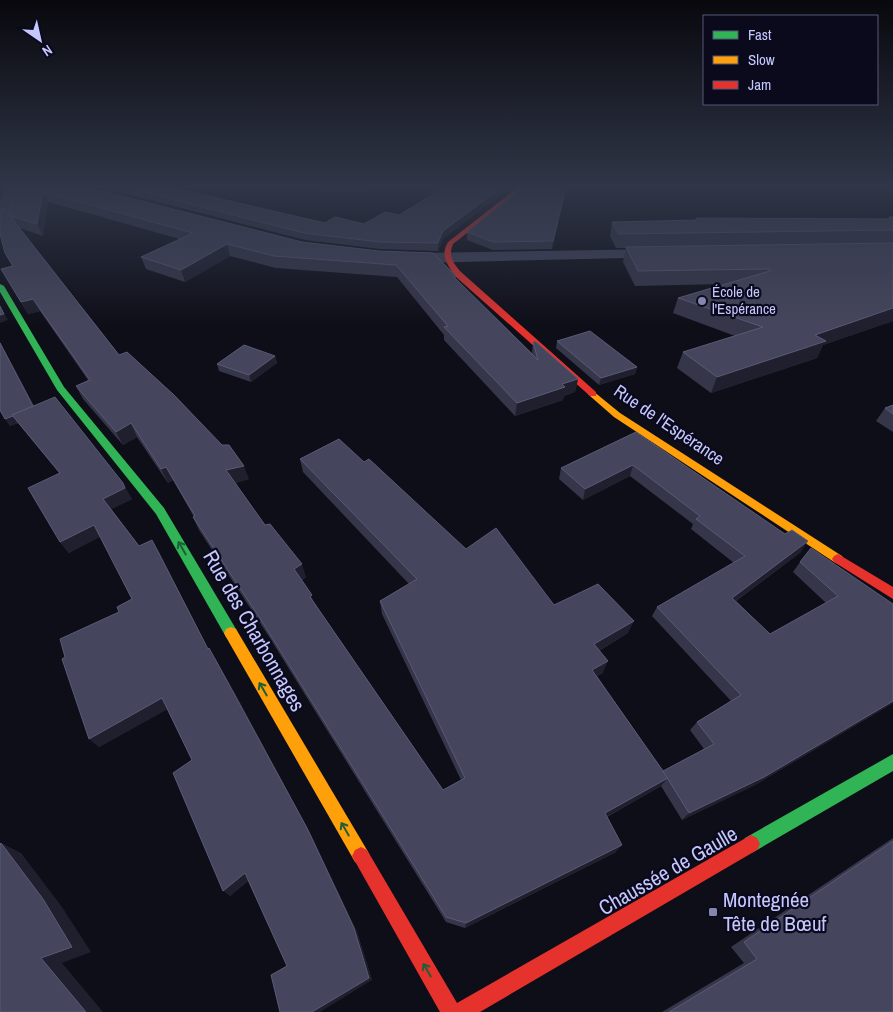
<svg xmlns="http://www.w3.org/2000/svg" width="893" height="1012" viewBox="0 0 893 1012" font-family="'Archivo Narrow',sans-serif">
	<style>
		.green { fill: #0d2421 }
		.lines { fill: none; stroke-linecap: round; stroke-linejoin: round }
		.street { fill: #41445a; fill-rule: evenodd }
		.fast { fill: #30b455; fill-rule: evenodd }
		.slow { fill: #ff9f0a; fill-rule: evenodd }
		.jam { fill: #e5322d; fill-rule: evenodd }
		.wall { fill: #36364a }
		.shaded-wall { fill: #1f1f2e }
		.building { fill: #45465d; stroke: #595a76 }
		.oneway { stroke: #1d5f38 }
		.poi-dot { fill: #8586ae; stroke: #0a0a1c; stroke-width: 2 }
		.labels { text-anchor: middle; stroke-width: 4.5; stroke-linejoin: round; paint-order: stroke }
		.far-poi-label { font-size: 15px; fill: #c5c7ff; stroke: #0a0a1c; text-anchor: start }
		.street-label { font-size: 18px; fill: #c5c7ff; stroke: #0a0a1c }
		.near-street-label { font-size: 21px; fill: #c5c7ff; stroke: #0a0a1c }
		.near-poi-label { font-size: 21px; fill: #c5c7ff; stroke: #0a0a1c; text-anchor: start }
	</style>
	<rect width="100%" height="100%" fill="#0e0e18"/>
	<!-- green -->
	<path class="green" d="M301,185h78c-24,12 -53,6 -78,0z"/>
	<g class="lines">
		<!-- street -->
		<g class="street">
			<path d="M6,185h14l-13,34 -7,4v-22z"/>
			<path d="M662,249l6,2 2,3 -2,3 -248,6 -6,-1 -2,-4 2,-4 6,-1z"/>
		</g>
		<!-- fast -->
		<g class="fast">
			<path d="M0,284l4,2 60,101 100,121 72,121 2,4 -2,4 -5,2 -5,-2 -70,-123 -99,-124 -57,-98z"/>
			<path d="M893,754v17l-136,79 -6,3 -6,-3 -3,-6 3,-6z"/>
		</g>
		<!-- slow -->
		<g class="slow">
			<path d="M593,391l27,22 222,143 2,3 -2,3 -4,2 -4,-2 -220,-145 -24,-21 -2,-2z"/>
			<path d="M231,627l5,2 131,221 3,6 -3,6 -6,3 -6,-3 -129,-225 -2,-4 2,-4z"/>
		</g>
		<!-- jam -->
		<g class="jam">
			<path d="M521,185h7l-75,59c-5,12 0,19 8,28l135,120v4h-6l-135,-120c-8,-12 -15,-21 -7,-34z"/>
			<path d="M838,554l55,33v12l-59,-37 -2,-3 2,-3z"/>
			<path d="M751,835l6,3 3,6 -3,6 -277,162h-40l-88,-156 3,-6 6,-3 6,3 90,153z"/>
		</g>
	</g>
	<!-- wall -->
	<g class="wall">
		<path d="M16,185l286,57 154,34v3l76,74 1,-11 45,37 -3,13 -11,4 -1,4 -48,16 -71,-76v-5l-47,-58 -121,-9 -46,-12 -45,26 -39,-13 -5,-12 39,-18 -132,-37 -5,34 -23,-8 99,127 130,124 -14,4 30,42 41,52 -4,3 12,22 129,188 18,-10 -79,-166 -2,-13 29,-17 -106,-112 -3,-13 64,3 102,87 88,56 74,28 -29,18 4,22 -6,3 66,95 41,-22 -14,-19 7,-8 34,-21 -79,-85 5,-9 77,-44 -43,-34 2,-5 -63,-48 -47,24 -24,-21 2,-11 75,-36 165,120 -65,49 34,33 56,-31 -33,-31 7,-10 93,42v99l-138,82 -73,35 -21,-34 -54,31 9,35 -151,76 -19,-6 -178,-287 -69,-105 -6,-13h1l-21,-37 -5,3 -31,-46 -14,8 -40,-46 -7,-13 12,-6 -48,-69 -12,3 -20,-33 -7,-12 11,-3 -7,-13 4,-38z"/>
		<path d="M92,185h81v3l152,35 39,1 35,-9 49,-30h65l-70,54 -5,12 -58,-2 -75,-9z"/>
		<path d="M526,185h42l-3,2v7l-13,55 -59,1 -26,-10v-8z"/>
		<path d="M889,217h4v104l-70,24 -6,13 -106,35 -34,-25 6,-16 52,-16 -62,-23 5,-15 45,-14 -88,2 -12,-24 3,-14h-10l-6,-12 2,-14 83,-2 1,-2 192,1z"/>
		<path d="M557,341l80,26 -2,7 -36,11 -43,-37z"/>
		<path d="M0,342l34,64 98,93 -21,10 28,37 19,4 50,99 7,9 23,41 73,136 46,97 15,48 -85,-14 -39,-85 -18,15 -38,-136 -25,-51 -68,38 -34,-90 54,-45 13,-13 -32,-63 -31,17 -9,-11 -1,-69 -41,-50 -8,3 -10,-15z"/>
		<path d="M275,356l2,7 -26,19 -32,-11 -2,-7z"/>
		<path d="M893,405v27l-17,-11 9,-13z"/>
		<path d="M893,838v174h-231l82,-49 -13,-16z"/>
	</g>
	<!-- shaded-wall -->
	<g class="shaded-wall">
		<path d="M505,185h8l-70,54 -5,12v-8l5,-12z"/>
		<path d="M566,187l-1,7 -13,55 1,-8z"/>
		<path d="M43,192l5,10 -5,34 -6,-12z"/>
		<path d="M227,244l3,12 -45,26 -4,-12z"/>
		<path d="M33,299l7,12 -12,3 -7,-12z"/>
		<path d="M0,306l8,14 -8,3z"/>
		<path d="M893,308v13l-70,24 -6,13 -106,35 6,-16 98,-42z"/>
		<path d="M0,342l38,72 -19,8 -19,-79z"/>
		<path d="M275,356l2,7 -26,19 -2,-7z"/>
		<path d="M637,367l-2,7 -36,11 2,-7z"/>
		<path d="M578,379l-3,13 -11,4 -1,4 -48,16 2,-13 45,-19z"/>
		<path d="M13,416l5,7 -8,3 -5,-7z"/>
		<path d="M131,423l6,14 -14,8 -7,-13z"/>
		<path d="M633,465l-3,11 -47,24 2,-11z"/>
		<path d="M244,466l5,13 -18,5 -5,-14z"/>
		<path d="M166,467l7,13 -5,3 -7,-14z"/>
		<path d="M123,483l9,16 -22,11 -7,-11z"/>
		<path d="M94,525l8,11 -33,17 -9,-11z"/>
		<path d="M152,540l6,10 55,109 -5,-10z"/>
		<path d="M808,541l-7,11 -75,56 6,-10z"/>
		<path d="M302,564l4,13 -8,5 -4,-13z"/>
		<path d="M634,621l-6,12 -38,23 4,-12z"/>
		<path d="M209,648l29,51 73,136 46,97 15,48 -52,32h-8z"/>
		<path d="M608,661l-5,12 -15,8 4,-11z"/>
		<path d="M162,698l8,10 -71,39 -10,-8z"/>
		<path d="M893,701v2l-138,82 -73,35 7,-7z"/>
		<path d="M668,778l-8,9 -61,34 6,-8z"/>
		<path d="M1,843l20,10 41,54 29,45 -29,11 41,49h-17l-45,-54z"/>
		<path d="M622,845l-6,7 -151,76 1,-5z"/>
		<path d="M245,873l6,5 -21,18 -7,-5z"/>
	</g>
	<!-- building -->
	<g class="building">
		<path d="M16,185h28l-1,2 5,-2h31l223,57 77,9 54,2 23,23h-3l85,84 -5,-18 2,-1 43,38 -16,5 3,3 -48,16 -73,-76 4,-1 -52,-61 -122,-9 -47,-12 -46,26 -40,-13 52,-24 -150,-41 -6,32 -27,-8 109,139 8,-3 47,43 48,50h7l15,21 -18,4 39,55 5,-1 32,40 -8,5 18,26 -2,2 133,193 22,-12 -85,-177 37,-22 -117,-120 39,-20 25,23 5,-3 97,90 30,-21 58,77 44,-21 36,37 -40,23 14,17 -16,9 76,108 -63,35 17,32 -156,78 -20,-6 -183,-294 -70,-106 2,-1 -29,-49 -5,2 -30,-46 -15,9 -40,-46 14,-6 -57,-81 -12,3 -20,-33 12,-3 -8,-13 -5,-19v-24l3,-2 6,7z"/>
		<path d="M116,185h50l-1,1 160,37 10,-6 29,7 21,-12 14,3 49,-30h57l-62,46 -5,12 -58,-1 -76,-9z"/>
		<path d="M526,185h33l7,2 -13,54 -60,1 -26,-10z"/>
		<path d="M889,217h4v13l-274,4 -7,-12 86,-2 -2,-2 195,1z"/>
		<path d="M893,243v65l-78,27 11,6 -109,36 -34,-25 80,-25 -85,-29 92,-27v-2l-132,2 -12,-24z"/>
		<path d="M0,306l4,8 -4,1z"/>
		<path d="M590,331l47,36 -36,11 -44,-37z"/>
		<path d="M0,343l33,63 -21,9 1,1 -8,3 -5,-9z"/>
		<path d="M244,345l31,11 -26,19 -32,-11z"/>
		<path d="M55,397l68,86 2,5 -22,11 36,47 13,-6 56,109 1,-1 23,42 75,138 47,100 15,50 -57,34h-32l-9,-37 16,-9 -42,-93 -22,18 -50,-118 19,-13 -30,-62 -73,41 -27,-80 3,-2 -5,-18 59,-27 -2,-5 15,-8 -38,-74 -34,17 -32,-54 32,-15 -48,-58z"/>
		<path d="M893,405v9l-8,-6z"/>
		<path d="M636,432l149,102 7,-4 16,11 -76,57 38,36 68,-38 -38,-34 11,-14 82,56v97l-129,76 -75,36 -26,-42 51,-27 -17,-22 44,-27 -84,-88 88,-51 -49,-37 4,-3 -67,-51 -48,24 -24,-21z"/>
		<path d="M893,841v171h-224l88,-53 -13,-17z"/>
		<path d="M1,843l42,56 29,48 -31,11 45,54h-86v-168z"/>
	</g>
	<!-- one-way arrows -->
	<defs><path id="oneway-shaft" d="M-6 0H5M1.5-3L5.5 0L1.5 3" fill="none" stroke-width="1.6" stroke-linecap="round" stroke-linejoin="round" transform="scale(1.25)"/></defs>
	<g class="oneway">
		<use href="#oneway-shaft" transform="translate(182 548) rotate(-120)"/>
		<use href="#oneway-shaft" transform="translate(263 689) rotate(-120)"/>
		<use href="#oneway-shaft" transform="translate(345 829) rotate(-120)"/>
		<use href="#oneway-shaft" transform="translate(427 970) rotate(-120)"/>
	</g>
	<!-- sky -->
	<linearGradient id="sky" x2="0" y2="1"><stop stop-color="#08080d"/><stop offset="0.57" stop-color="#303648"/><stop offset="1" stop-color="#303648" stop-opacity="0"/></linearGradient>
	<rect width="893" height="327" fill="url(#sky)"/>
	<!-- markers -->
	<g class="poi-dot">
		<circle cx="702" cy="301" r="5"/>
		<rect x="708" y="907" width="10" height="10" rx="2.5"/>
	</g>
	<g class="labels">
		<!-- far-poi labels -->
		<g class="far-poi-label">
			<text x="712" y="297">École de<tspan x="712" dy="17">l'Espérance</tspan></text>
		</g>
		<!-- street labels -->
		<g class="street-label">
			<text transform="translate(669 425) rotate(34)" y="6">Rue de l'Espérance</text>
		</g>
		<!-- near-street labels -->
		<g class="near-street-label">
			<text transform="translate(254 631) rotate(60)" y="7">Rue des Charbonnages</text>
			<text transform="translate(668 871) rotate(-30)" y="7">Chaussée de Gaulle</text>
		</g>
		<!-- near-poi labels -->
		<g class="near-poi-label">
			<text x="723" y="907">Montegnée<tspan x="723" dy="24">Tête de Bœuf</tspan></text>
		</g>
	</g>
	<!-- legend -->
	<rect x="703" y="15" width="175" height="90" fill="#0a0a1c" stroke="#555677"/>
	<rect x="713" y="31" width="25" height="8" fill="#30b455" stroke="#555677"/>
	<text x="748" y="40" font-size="15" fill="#c5c7ff">Fast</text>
	<rect x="713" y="56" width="25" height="8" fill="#ff9f0a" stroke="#555677"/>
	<text x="748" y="65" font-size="15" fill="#c5c7ff">Slow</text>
	<rect x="713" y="81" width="25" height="8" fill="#e5322d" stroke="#555677"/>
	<text x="748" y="90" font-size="15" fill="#c5c7ff">Jam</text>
	<!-- north arrow -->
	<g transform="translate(40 40) rotate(146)" stroke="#0a0a1c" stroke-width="4" paint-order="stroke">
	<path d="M0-4L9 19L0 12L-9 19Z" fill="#c5c7ff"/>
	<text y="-8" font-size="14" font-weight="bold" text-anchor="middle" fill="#c5c7ff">N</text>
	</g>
</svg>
